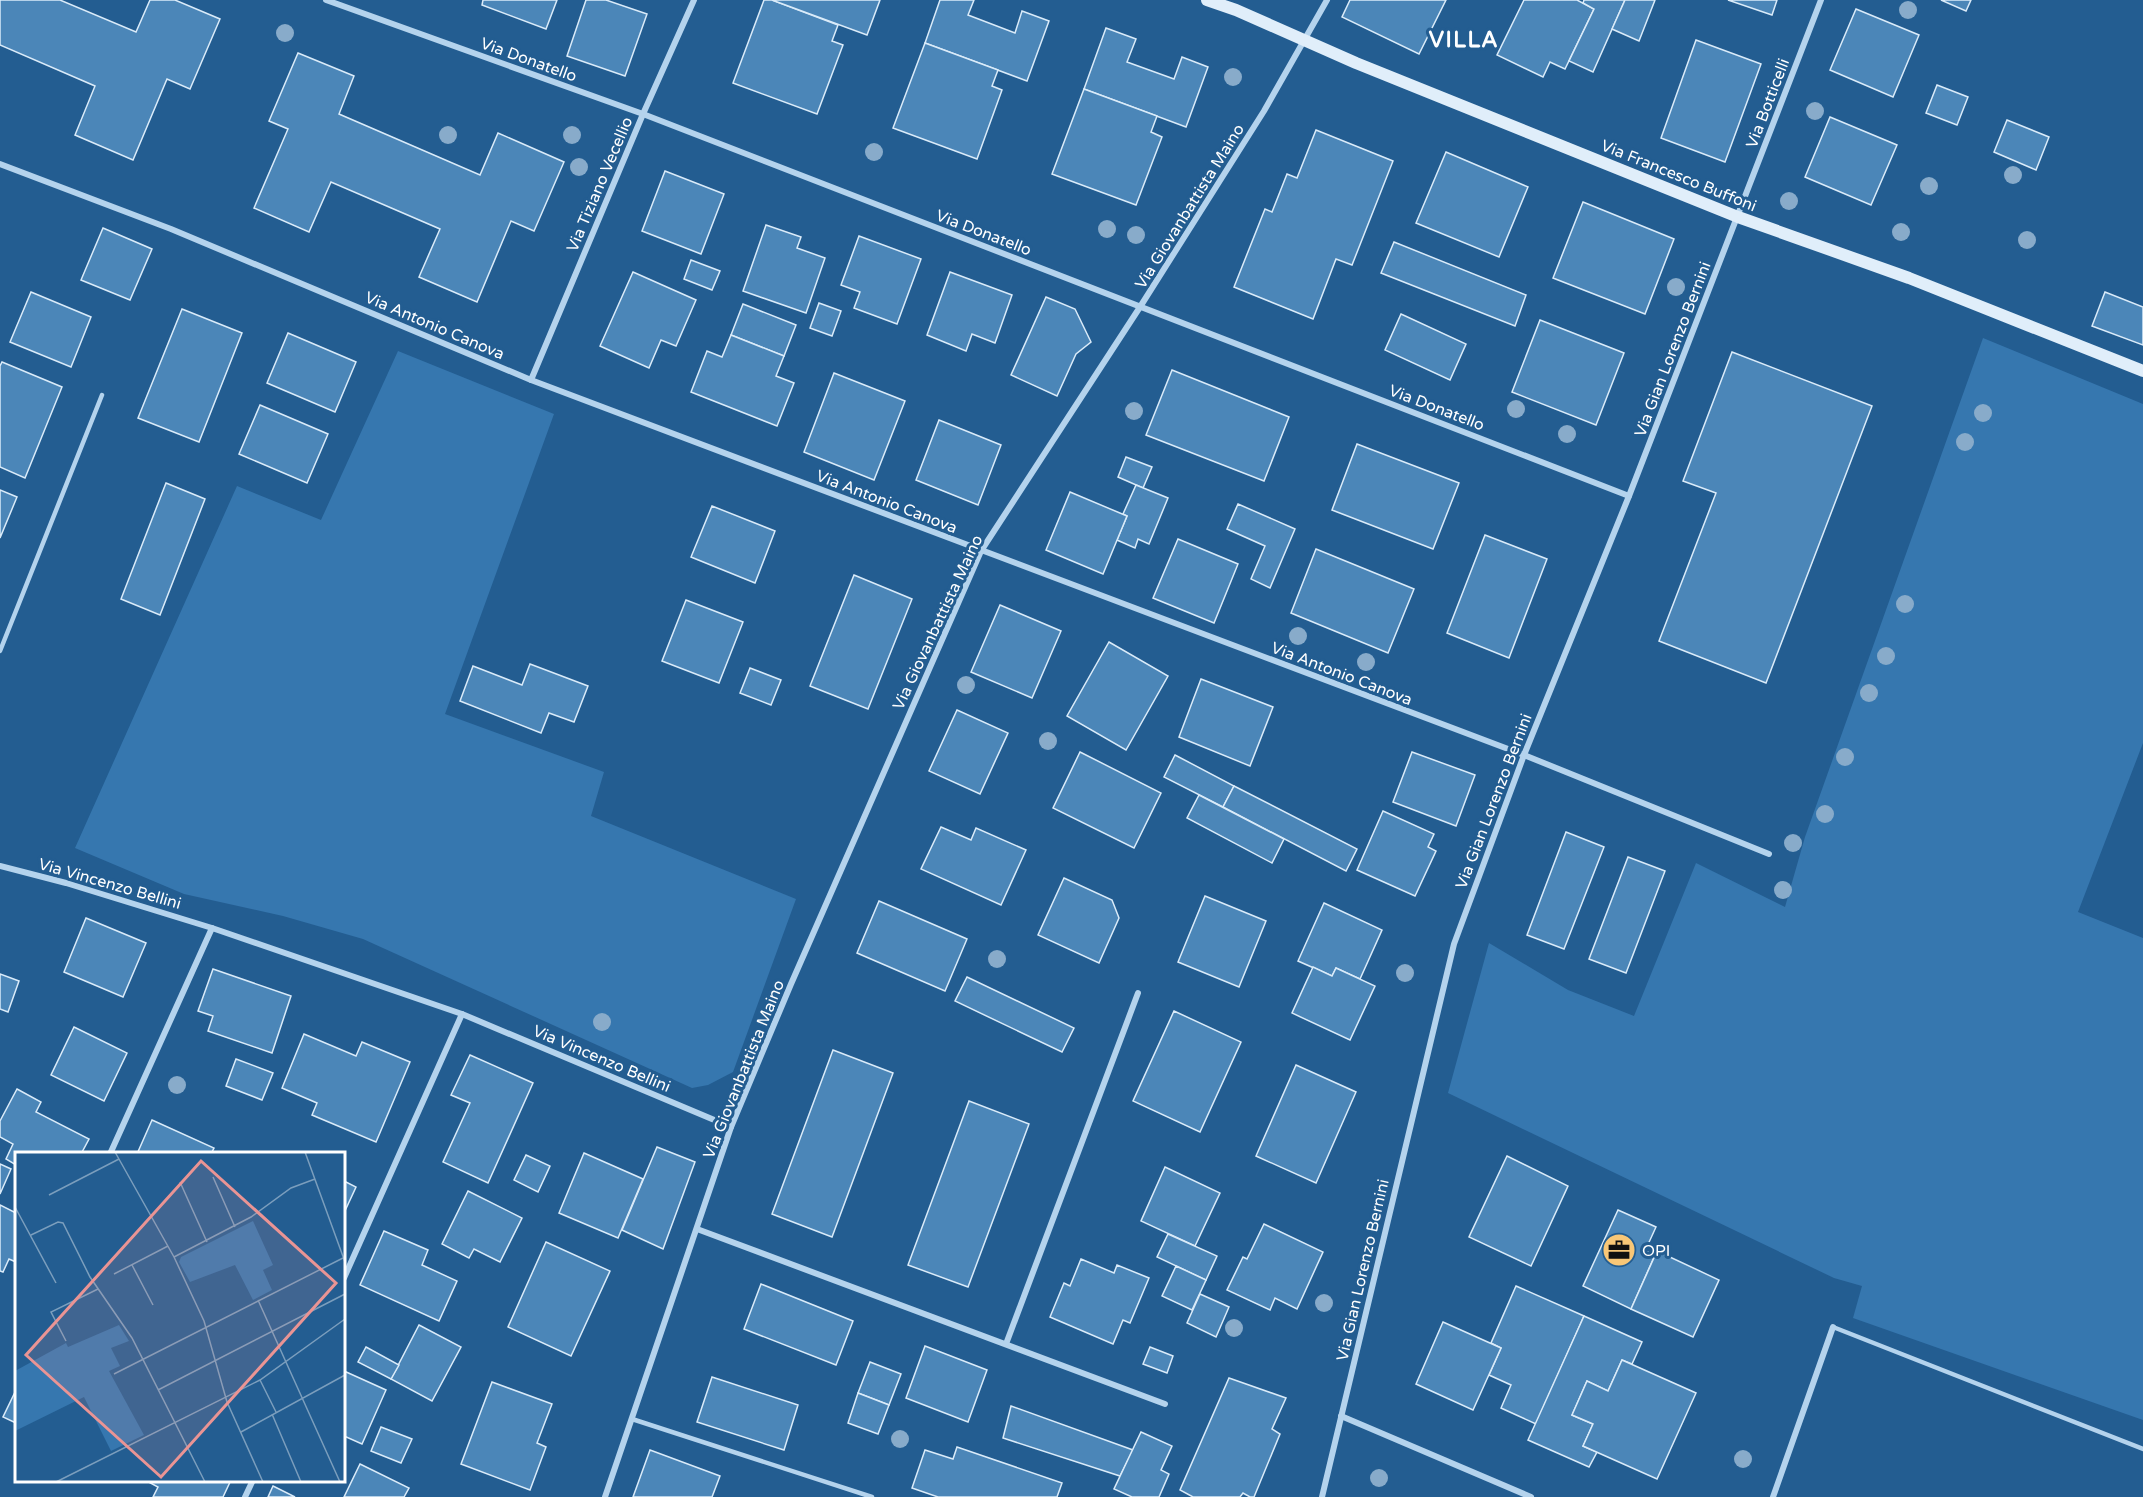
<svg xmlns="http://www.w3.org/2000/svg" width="2143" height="1497" viewBox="0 0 2143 1497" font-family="'Varela Round',sans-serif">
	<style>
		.green { fill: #3677af }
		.building { fill: #4b86b8; stroke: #daebf9; stroke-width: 1.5 }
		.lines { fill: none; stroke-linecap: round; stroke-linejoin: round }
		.lane { stroke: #b4d3ed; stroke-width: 4.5 }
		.street { stroke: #b4d3ed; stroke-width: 6 }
		.secondary { stroke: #e0eefa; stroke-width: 12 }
		.tree { fill: #88abca }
		.labels { text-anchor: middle; stroke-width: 6; stroke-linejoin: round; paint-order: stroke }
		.street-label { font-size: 16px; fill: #fff; stroke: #235d91 }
		.poi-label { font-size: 16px; fill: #fff; stroke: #235d91; text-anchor: start }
		.district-label { font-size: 22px; font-weight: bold; letter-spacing: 1.5px; fill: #fff; stroke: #235d91 }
		.inset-road { fill: none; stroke: #7b9ebd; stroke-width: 1.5 }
		.view { fill: #ea9494; fill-opacity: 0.15; stroke: #ea9494; stroke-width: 3 }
		.inset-edge { fill: none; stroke: #fff; stroke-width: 3 }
	</style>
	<rect width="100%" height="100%" fill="#235d91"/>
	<!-- green -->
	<g class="green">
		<path d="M1983,338l160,66v339l-65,169 65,26v482l-290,-102 9,-32 -28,-8 -386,-185 41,-150 79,47 66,26 62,-153 89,44 20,-70z"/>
		<path d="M398,351l156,63 -109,300 159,58 -13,44 205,83 -63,173 -25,13 -16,3 -329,-149 -80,-23 -99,-22 -109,-46 162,-362 84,34z"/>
	</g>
	<!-- building -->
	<g class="building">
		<path d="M0,0h60l76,32 14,-32h25l45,19 -30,70 -23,-10 -34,81 -58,-25 20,-49 -95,-41z"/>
		<path d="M483,0h74l-11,29 -64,-24z"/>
		<path d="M586,0h20l41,14 -22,62 -58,-20z"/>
		<path d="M764,0h8l66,25 -6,16 11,4 -26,69 -84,-31z"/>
		<path d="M772,0h108l-13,35z"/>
		<path d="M940,0h34l-6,15 47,18 7,-22 27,10 -22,60 -102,-38z"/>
		<path d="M1350,0h96l-27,54 -77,-37z"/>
		<path d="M1524,0h53l17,9 -29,60 -15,-7 -7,15 -46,-22z"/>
		<path d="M1584,0h41l-32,72 -24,-11 25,-52 -11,-6z"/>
		<path d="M1625,0h30l-16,41 -27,-12z"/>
		<path d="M1728,0h49l-5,15z"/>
		<path d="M1941,0h30l-5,11z"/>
		<path d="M1856,9l63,26 -26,62 -63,-27z"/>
		<path d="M1106,28l30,11 -9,23 47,17 8,-22 26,10 -22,60 -102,-38z"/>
		<path d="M1696,40l65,24 -36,98 -64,-24z"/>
		<path d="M925,43l73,27 -6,16 10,4 -25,69 -84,-31z"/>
		<path d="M298,53l56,23 -15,38 141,61 18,-42 66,29 -30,69 -23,-10 -34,81 -58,-25 21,-48 -109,-47 -22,50 -55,-24 34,-79 -19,-8z"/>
		<path d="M1937,85l31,12 -11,28 -31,-12z"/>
		<path d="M1084,89l73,27 -6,16 11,5 -26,68 -84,-31z"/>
		<path d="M1830,117l67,28 -26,60 -66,-28z"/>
		<path d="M2007,120l42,17 -13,33 -42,-18z"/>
		<path d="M1316,130l77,31 -41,104 -16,-6 -23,60 -79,-32 31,-78 7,3 15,-38 10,4z"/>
		<path d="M1446,152l82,35 -29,70 -83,-34z"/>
		<path d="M665,171l59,23 -23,60 -59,-23z"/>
		<path d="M1583,202l91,37 -29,75 -92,-36z"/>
		<path d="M766,225l35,12 -4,11 28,10 -19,55 -63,-22z"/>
		<path d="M103,228l49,21 -22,51 -49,-20z"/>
		<path d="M859,236l62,23 -24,65 -43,-16 6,-16 -19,-7z"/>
		<path d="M1394,242l132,53 -11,31 -134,-53z"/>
		<path d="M691,260l29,11 -8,19 -28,-11z"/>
		<path d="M633,272l63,28 -20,46 -15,-6 -12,28 -49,-22z"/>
		<path d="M950,272l62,23 -17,48 -23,-9 -6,17 -39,-16z"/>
		<path d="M31,292l60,25 -20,50 -61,-25z"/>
		<path d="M2105,292l38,15v38l-51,-19z"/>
		<path d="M1046,297l29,12 16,33 -15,12 -19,42 -46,-21z"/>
		<path d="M819,303l22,8 -9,25 -22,-8z"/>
		<path d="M743,304l53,21 -12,31 -53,-21z"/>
		<path d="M182,309l60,24 -43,109 -61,-24z"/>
		<path d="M1401,314l65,30 -16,36 -65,-30z"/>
		<path d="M1540,320l84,33 -28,72 -84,-33z"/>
		<path d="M288,333l68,29 -21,50 -68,-29z"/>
		<path d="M731,335l53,21 -8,20 18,7 -17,43 -86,-34 16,-41 15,6z"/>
		<path d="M1732,352l140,54 -106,277 -107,-42 57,-148 -33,-12z"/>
		<path d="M2,362l60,25 -37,91 -25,-11v-101z"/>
		<path d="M1172,370l117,47 -25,64 -118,-46z"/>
		<path d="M834,373l71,28 -31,79 -70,-28z"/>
		<path d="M260,405l68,29 -21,49 -68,-29z"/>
		<path d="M939,420l62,25 -23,60 -62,-25z"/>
		<path d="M1357,444l102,39 -26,66 -101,-39z"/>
		<path d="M1126,457l26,10 -9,21 -25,-11z"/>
		<path d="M166,483l39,16 -45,116 -39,-16z"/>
		<path d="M1136,485l32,13 -19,46 -11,-5 -3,9 -18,-8 10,-24 -4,-2z"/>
		<path d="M0,490l17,7 -17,41z"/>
		<path d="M1070,492l57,24 -24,58 -57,-24z"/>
		<path d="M1238,504l57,25 -25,59 -19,-9 14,-33 -38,-17z"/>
		<path d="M712,506l63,25 -20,52 -64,-26z"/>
		<path d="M1485,535l62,24 -38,99 -62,-25z"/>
		<path d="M1178,539l60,25 -24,59 -61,-25z"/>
		<path d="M1316,549l98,40 -26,64 -97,-40z"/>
		<path d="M854,575l58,24 -44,110 -58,-23z"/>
		<path d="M686,600l57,22 -24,61 -57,-22z"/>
		<path d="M1000,605l61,26 -29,67 -61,-26z"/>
		<path d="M1109,642l59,34 -42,74 -59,-34z"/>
		<path d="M530,664l58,22 -14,36 -25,-9 -8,20 -81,-32 13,-35 49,19z"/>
		<path d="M750,668l31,12 -10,25 -31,-12z"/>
		<path d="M1201,679l72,28 -23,59 -71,-29z"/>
		<path d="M957,710l51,23 -28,61 -51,-23z"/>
		<path d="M1080,752l81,41 -27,55 -81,-40z"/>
		<path d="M1412,752l63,23 -19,51 -63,-24z"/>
		<path d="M1175,755l59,31 -11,21 -59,-30z"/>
		<path d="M1234,786l123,63 -11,22 -123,-64z"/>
		<path d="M1199,795l85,44 -12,24 -85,-45z"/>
		<path d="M1383,811l51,23 -6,13 8,4 -21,45 -58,-26z"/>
		<path d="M941,827l30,13 5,-12 50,22 -25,55 -80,-36z"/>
		<path d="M1566,832l38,15 -40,102 -37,-14z"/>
		<path d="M1628,857l37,14 -39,102 -37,-14z"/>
		<path d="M1064,878l48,22 7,18 -20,45 -61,-28z"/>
		<path d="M1205,896l61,25 -27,66 -61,-25z"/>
		<path d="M879,901l88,38 -22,52 -88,-38z"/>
		<path d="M1324,903l58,27 -22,49 -24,-11 -4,8 -34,-15z"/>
		<path d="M86,918l60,25 -23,54 -59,-25z"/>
		<path d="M1313,967l19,9 4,-8 39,18 -25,54 -58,-27z"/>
		<path d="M213,969l78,27 -19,57 -64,-22 5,-15 -15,-5z"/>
		<path d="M0,974l19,7 -11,31 -8,-3z"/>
		<path d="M967,977l107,51 -12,24 -107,-51z"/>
		<path d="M1174,1011l67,31 -41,90 -67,-31z"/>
		<path d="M74,1027l53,26 -23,48 -53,-26z"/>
		<path d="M304,1034l52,22 6,-14 48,20 -34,80 -64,-27 5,-12 -35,-15z"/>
		<path d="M833,1050l60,23 -61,164 -60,-23z"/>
		<path d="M470,1055l63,28 -45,100 -45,-21 27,-59 -19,-8z"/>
		<path d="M236,1059l37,14 -11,27 -36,-14z"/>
		<path d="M1296,1065l60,27 -40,91 -60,-27z"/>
		<path d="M17,1089l24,13 -5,10 53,27 -8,15h-65v11l-10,-6 7,-15 -13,-7v-16z"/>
		<path d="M969,1101l60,23 -61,163 -60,-22z"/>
		<path d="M152,1120l62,28 -3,6h-74z"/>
		<path d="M657,1147l38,15 -32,87 -41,-19z"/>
		<path d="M584,1153l59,26 -25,59 -59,-25z"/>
		<path d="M526,1155l24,11 -12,26 -24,-12z"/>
		<path d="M1507,1156l61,30 -37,80 -62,-29z"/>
		<path d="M0,1164l11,5 -11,25z"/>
		<path d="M1165,1167l55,26 -25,53 -54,-25z"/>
		<path d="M344,1181l12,6 -12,26z"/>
		<path d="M468,1191l54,27 -22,44 -26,-13 -5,9 -27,-14z"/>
		<path d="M0,1205l16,8v49l-7,-3 -6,13 -3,-1z"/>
		<path d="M1618,1210l38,17 -11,24 10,4 -24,54 -48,-23z"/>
		<path d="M1264,1224l59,28 -26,57 -22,-11 -5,12 -43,-20 16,-33 4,2z"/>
		<path d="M384,1231l44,19 -6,15 35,16 -18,40 -79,-36z"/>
		<path d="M1168,1234l49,22 -11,24 -49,-23z"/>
		<path d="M546,1242l64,29 -39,85 -63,-29z"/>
		<path d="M1657,1251l62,29 -26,57 -62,-28z"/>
		<path d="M1081,1259l33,14 3,-8 32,13 -19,45 -7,-3 -10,24 -63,-27 14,-34 6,3z"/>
		<path d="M1176,1266l30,14 -14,30 -30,-14z"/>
		<path d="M761,1284l92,37 -17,44 -92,-36z"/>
		<path d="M1516,1286l68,30 -48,108 -35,-16 10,-23 -22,-10 12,-27 -10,-5z"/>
		<path d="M1200,1294l29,13 -13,30 -29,-14z"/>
		<path d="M1584,1316l58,26 -10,22 -10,-4 -14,31 -21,-10 -15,34 21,9 -10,22 14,6 -8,15 -61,-27z"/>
		<path d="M1443,1322l58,26 -28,62 -57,-26z"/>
		<path d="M419,1325l42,22 -29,54 -41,-22z"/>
		<path d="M925,1346l62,24 -19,52 -62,-24z"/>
		<path d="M366,1347l33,18 -8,14 -33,-17z"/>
		<path d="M1150,1347l23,9 -6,17 -24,-9z"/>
		<path d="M1622,1360l74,33 -39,86 -74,-33 10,-22 -21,-9 15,-34 21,10z"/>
		<path d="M870,1362l31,12 -12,31 -31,-12z"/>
		<path d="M344,1371l42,19 -24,54 -18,-8z"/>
		<path d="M712,1377l86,28 -14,45 -87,-28z"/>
		<path d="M1229,1378l57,20 -14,31 8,5 -26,63h-4l-7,-4 -3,4h-47l-13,-7z"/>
		<path d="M492,1382l60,22 -15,39 9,4 -16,43 -69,-26z"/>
		<path d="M16,1390v33l-13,-6z"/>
		<path d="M858,1393l31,12 -11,29 -30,-11z"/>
		<path d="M1011,1406l122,44 -13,26 -117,-38z"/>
		<path d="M381,1427l31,12 -11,24 -30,-12z"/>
		<path d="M1141,1432l31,14 -11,24 8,4 -10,23h-27l-18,-8z"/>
		<path d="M957,1447l105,36 -5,14h-119l-26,-9 13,-38 28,9z"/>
		<path d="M650,1450l70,26 -8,21h-79z"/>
		<path d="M360,1464l49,24 -5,9h-60z"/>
		<path d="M145,1480h86l-8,17h-70l5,-10z"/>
		<path d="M273,1486l22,11h-27z"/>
	</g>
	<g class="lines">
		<!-- lane -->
		<g class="lane">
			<path d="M0,651l102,-256"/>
			<path d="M1833,1327l310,122"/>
			<path d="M632,1419l240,78"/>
		</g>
		<!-- street -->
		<g class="street">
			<path d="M326,0l317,114 986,382"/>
			<path d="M0,164l171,65 360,151 993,375 245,99"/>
			<path d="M531,380l112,-266 51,-114"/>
			<path d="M0,866l66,17 146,45 250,86 269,113"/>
			<path d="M110,1154l102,-226"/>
			<path d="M697,1229l468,175"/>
			<path d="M344,1278l118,-264"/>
			<path d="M1006,1344l132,-351"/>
			<path d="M1341,1416l190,81"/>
			<path d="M245,1497l8,-17"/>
			<path d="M605,1497l126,-370 60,-143 190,-433 159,-244 124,-196 63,-111"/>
			<path d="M1322,1497l132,-553 70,-189 105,-259 192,-496"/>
			<path d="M1773,1497l60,-170"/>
		</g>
		<!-- secondary -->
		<path class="secondary" d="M1207,0l29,10 120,53 382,154 171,61 234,93"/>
	</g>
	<!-- trees -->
	<g class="tree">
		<circle cx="1908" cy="10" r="9"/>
		<circle cx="285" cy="33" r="9"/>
		<circle cx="1233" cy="77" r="9"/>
		<circle cx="1815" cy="111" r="9"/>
		<circle cx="448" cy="135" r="9"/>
		<circle cx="572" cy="135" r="9"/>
		<circle cx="874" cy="152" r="9"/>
		<circle cx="579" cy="167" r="9"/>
		<circle cx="2013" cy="175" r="9"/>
		<circle cx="1929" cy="186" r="9"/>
		<circle cx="1789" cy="201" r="9"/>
		<circle cx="1107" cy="229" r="9"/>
		<circle cx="1901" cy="232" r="9"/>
		<circle cx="1136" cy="235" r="9"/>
		<circle cx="2027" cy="240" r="9"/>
		<circle cx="1676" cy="287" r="9"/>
		<circle cx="1516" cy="409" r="9"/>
		<circle cx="1134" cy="411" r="9"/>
		<circle cx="1983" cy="413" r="9"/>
		<circle cx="1567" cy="434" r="9"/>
		<circle cx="1965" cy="442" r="9"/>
		<circle cx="1905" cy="604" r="9"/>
		<circle cx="1298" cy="636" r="9"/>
		<circle cx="1886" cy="656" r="9"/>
		<circle cx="1366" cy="662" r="9"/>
		<circle cx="966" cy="685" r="9"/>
		<circle cx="1869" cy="693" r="9"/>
		<circle cx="1048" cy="741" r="9"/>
		<circle cx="1845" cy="757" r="9"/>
		<circle cx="1825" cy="814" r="9"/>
		<circle cx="1793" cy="843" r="9"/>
		<circle cx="1783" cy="890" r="9"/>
		<circle cx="997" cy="959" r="9"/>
		<circle cx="1405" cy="973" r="9"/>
		<circle cx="602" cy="1022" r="9"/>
		<circle cx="177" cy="1085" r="9"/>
		<circle cx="1324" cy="1303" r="9"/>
		<circle cx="1234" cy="1328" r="9"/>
		<circle cx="900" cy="1439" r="9"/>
		<circle cx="1743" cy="1459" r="9"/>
		<circle cx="1379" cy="1478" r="9"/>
	</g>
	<!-- icons -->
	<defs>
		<symbol id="office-disc" viewBox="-11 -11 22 22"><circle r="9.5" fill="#f8c777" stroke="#235d91"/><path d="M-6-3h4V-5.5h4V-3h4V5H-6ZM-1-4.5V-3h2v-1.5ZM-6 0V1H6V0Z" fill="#111"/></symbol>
	</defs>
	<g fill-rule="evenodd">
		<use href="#office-disc" x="1600" y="1231" width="38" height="38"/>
	</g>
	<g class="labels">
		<!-- street labels -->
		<g class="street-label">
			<text transform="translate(529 59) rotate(20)" y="6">Via Donatello</text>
			<text transform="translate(1767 103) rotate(-69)" y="6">Via Botticelli</text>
			<text transform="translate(1679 175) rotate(22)" y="6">Via Francesco Buffoni</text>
			<text transform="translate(599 184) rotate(-67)" y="6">Via Tiziano Vecellio</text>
			<text transform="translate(1189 206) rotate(-58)" y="6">Via Giovanbattista Maino</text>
			<text transform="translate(984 232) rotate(21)" y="6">Via Donatello</text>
			<text transform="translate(435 325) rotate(23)" y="6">Via Antonio Canova</text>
			<text transform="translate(1672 349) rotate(-69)" y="6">Via Gian Lorenzo Bernini</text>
			<text transform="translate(1437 407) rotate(21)" y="6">Via Donatello</text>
			<text transform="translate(887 501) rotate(21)" y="6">Via Antonio Canova</text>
			<text transform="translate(937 622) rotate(-65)" y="6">Via Giovanbattista Maino</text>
			<text transform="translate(1342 673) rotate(21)" y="6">Via Antonio Canova</text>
			<text transform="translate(1493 801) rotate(-69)" y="6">Via Gian Lorenzo Bernini</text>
			<text transform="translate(110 883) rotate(16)" y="6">Via Vincenzo Bellini</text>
			<text transform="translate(602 1058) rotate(23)" y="6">Via Vincenzo Bellini</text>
			<text transform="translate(743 1069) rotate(-68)" y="6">Via Giovanbattista Maino</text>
			<text transform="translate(1362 1270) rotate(-77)" y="6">Via Gian Lorenzo Bernini</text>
		</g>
		<!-- poi labels -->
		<g class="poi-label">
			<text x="1642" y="1256">OPI</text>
		</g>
		<!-- district labels -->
		<g class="district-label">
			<text x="1464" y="47">VILLA</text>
		</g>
	</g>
	<!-- overview -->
	<g transform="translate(15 1152)">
		<rect width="330" height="330" fill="#235d91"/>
		<path d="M238,69l20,44 -10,5 9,20 -19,10 -18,-35 -45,17 -11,-20 2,-5zM104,173l10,16 -18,7 9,18 -11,5 35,64 -33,16 -27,-54 -69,34v-60l51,-28 2,4z" fill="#3677af"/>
		<path class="inset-road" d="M100,0l59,105 30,64 23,81 36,80M290,0l40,110M198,25l22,50M165,30l27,60M34,43l70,-36M0,55l41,76M16,83l27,-13 5,1 27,54 42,61 73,144M159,105l77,-40 40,-29 24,-9M117,113l21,40M99,122l54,-28M243,148l82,182M51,189l-15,-29 47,-23M99,222l229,-116M245,228l16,32M143,238l187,-96M257,262l29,68M226,280l104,-57M41,330l204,-102 85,-61"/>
		<path class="view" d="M186,9l135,122 -175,194 -135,-122z"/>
		<rect width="330" height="330" class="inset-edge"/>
	</g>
</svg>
